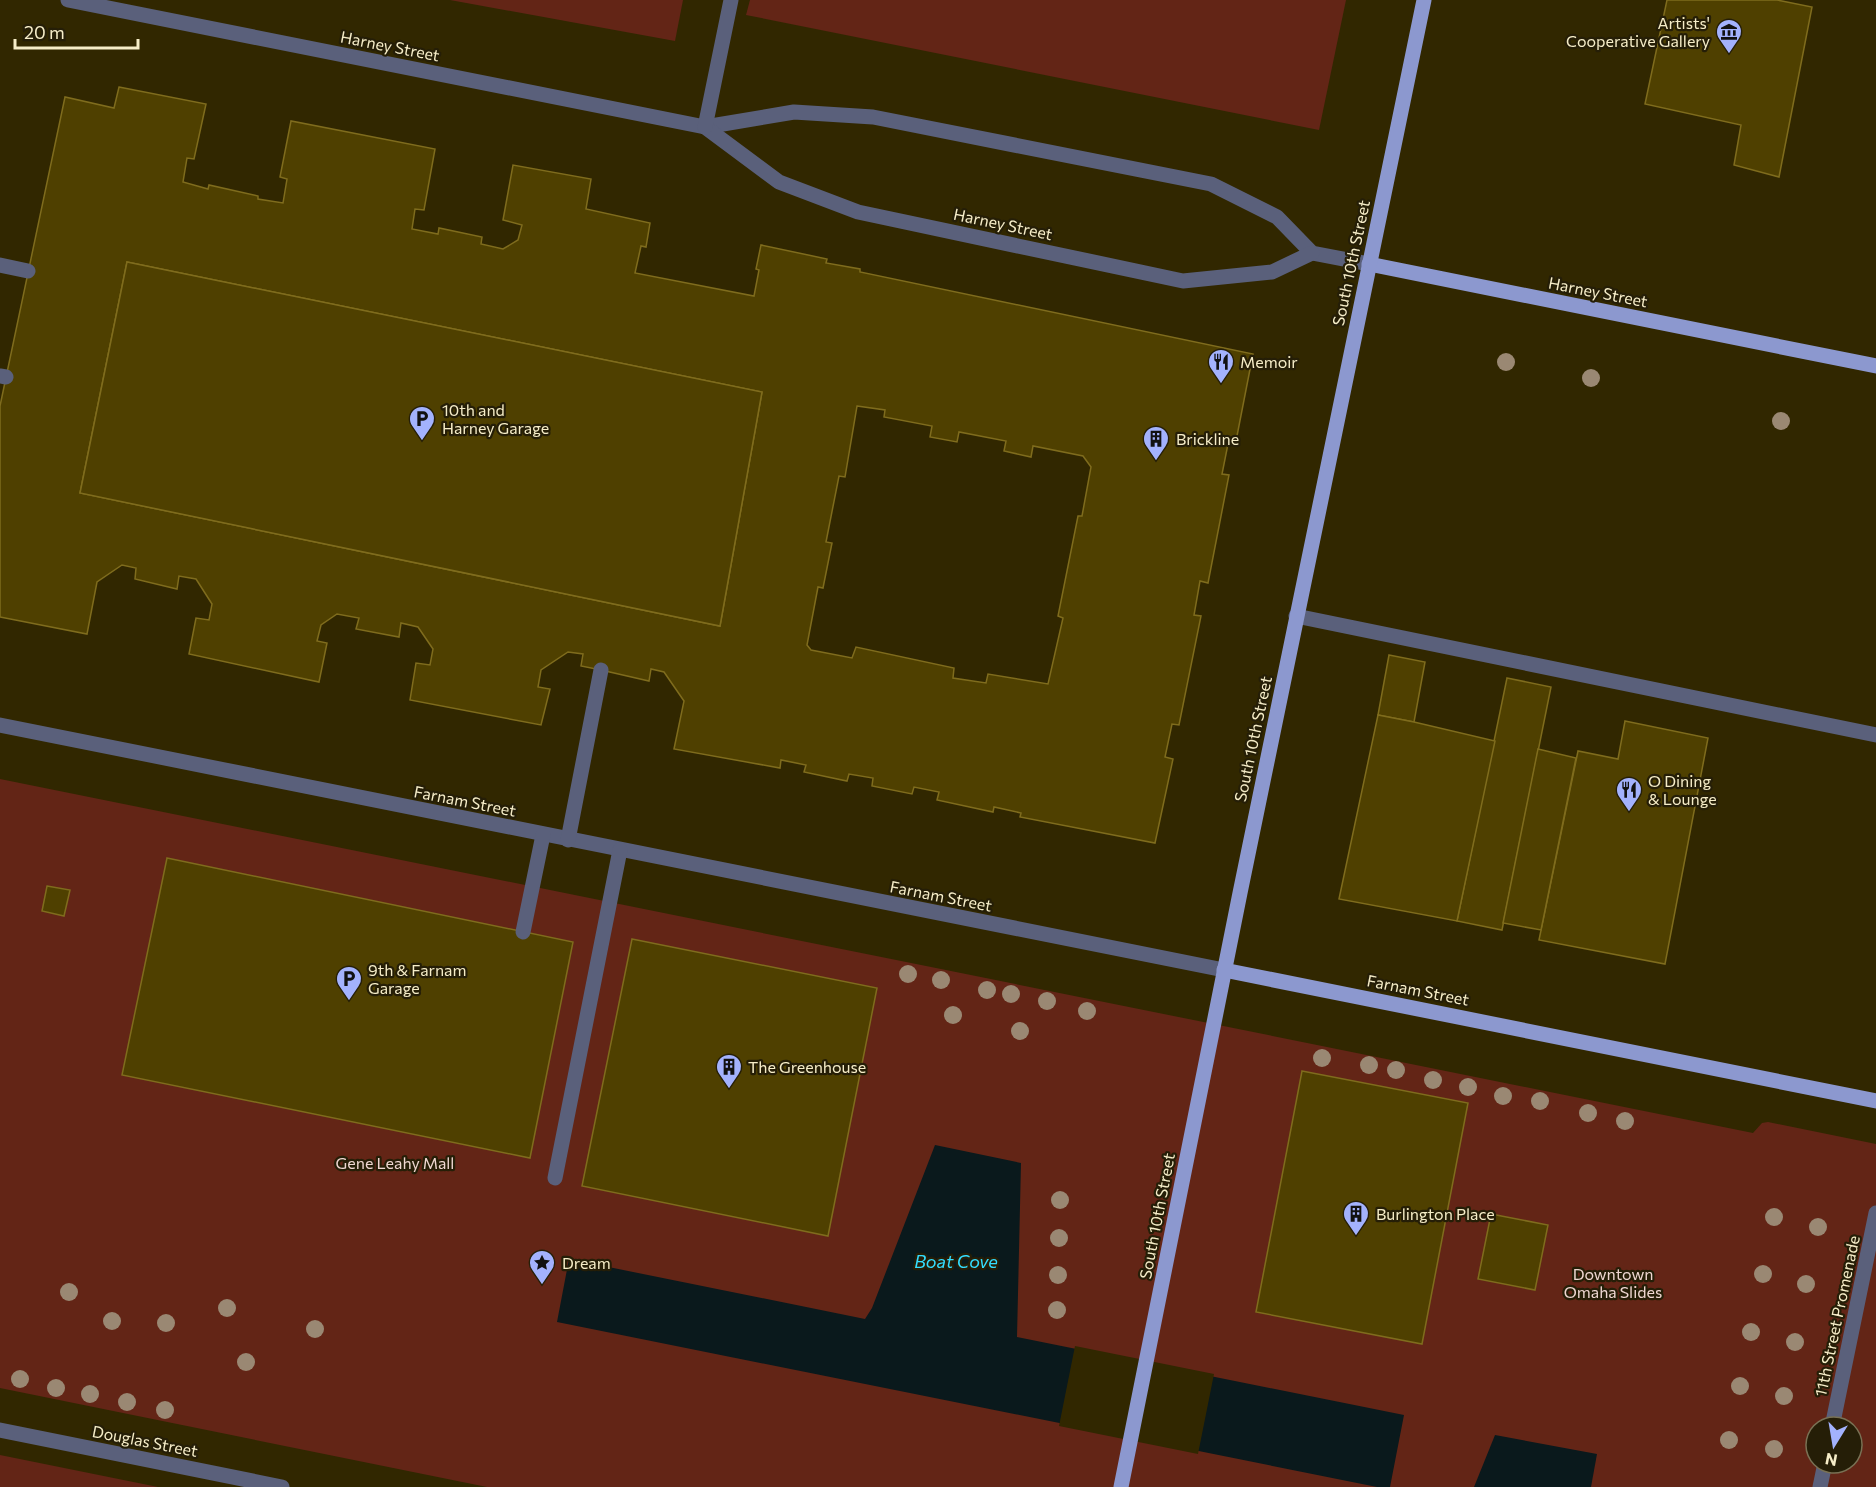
<svg xmlns="http://www.w3.org/2000/svg" width="1876" height="1487" viewBox="0 0 1876 1487" font-family="Commissioner,sans-serif">
	<style>
		.green { fill: #632516; fill-rule: evenodd }
		.water { fill: #0a191c }
		.pier { fill: #312700 }
		.building { fill: #4f4000; stroke: #7f6c1d; stroke-width: 1.5; fill-rule: evenodd }
		.lines { fill: none; stroke-linecap: round; stroke-linejoin: round }
		.minor { stroke: #5a607b; stroke-width: 15 }
		.major { stroke: #8c98cf; stroke-width: 15 }
		.tree { fill: #9a8873 }
		.labels { text-anchor: middle; stroke-width: 4.5; stroke-linejoin: round; paint-order: stroke }
		.poi-label { font-size: 16px; fill: #f6edc8; stroke: #251e07; text-anchor: start }
		.street-label { font-size: 16px; fill: #f6edc8; stroke: #251e07 }
		.park-label { font-size: 16px; fill: #efd7d1; stroke: #251e07 }
		.water-label { font-size: 18px; font-style: italic; fill: #3df; stroke: #251e07 }
	</style>
	<rect width="100%" height="100%" fill="#312700"/>
	<!-- green -->
	<g class="green">
		<path d="M450,0h233l-8,41z"/>
		<path d="M750,0h596l-27,130 -573,-115z"/>
		<path d="M0,779l1753,354 9,-10 6,-1 108,22v343h-1389l-487,-99zM1816,1427h36v36h-36z"/>
		<path d="M0,1455l158,32h-158z"/>
	</g>
	<!-- water -->
	<g class="water">
		<path d="M935,1145l86,18 -4,174 387,78 -14,72h-13l-820,-165 12,-63 296,60 7,-11z"/>
		<path d="M1495,1435l102,19 -6,33h-117z"/>
	</g>
	<!-- pier -->
	<path class="pier" d="M1075,1346l139,28 -16,80 -139,-28z"/>
	<!-- building -->
	<g class="building">
		<path d="M1667,0h110l35,7 -33,170 -45,-12 7,-40 -96,-21z"/>
		<path d="M119,87l87,17 -12,55 -7,-1 -4,24 25,7 1,-4 49,11v3l25,4 4,-24 -7,-2 11,-56 144,28 -11,61 -9,-1 -3,20 26,5 1,-6 43,9 -1,7 22,5 15,-9 4,-15 -19,-5 10,-55 78,14 -5,30 64,14 -4,24 -5,-1 -6,27 119,23 5,-26 -3,-1 5,-24 66,14 -1,4 34,6v3l393,82 -17,87 -7,-2 -7,35 7,1 -21,108 -8,-2 -6,34 7,1 -22,109 -7,-1 -7,33 8,2 -18,84 -135,-26 1,-4 -27,-6 -1,5 -56,-12 2,-8 -25,-5 -2,7 -40,-8 1,-8 -24,-4 -2,7 -43,-9 2,-7 -25,-5 -1,8 -106,-19 10,-48 -20,-29 -13,-3 -2,12 -48,-11 -20,-4 2,-12 -15,-2 -27,18 -3,17 12,2 -9,36 -131,-25 6,-37 14,2 3,-16 -15,-22 -17,-4 -2,14 -43,-8 3,-11 -22,-4 -16,11 -4,16 10,2 -8,39 -130,-28 7,-36 13,2 3,-16 -16,-25 -17,-3 -2,13 -42,-10 1,-11 -14,-3 -25,17 -10,52 -87,-17v-211l65,-309 49,11zM127,262l635,130 -42,234 -640,-133zM857,406l28,4 -1,7 48,9 -2,11 27,5 2,-10 47,9 -2,10 27,6 2,-11 50,10 8,11 -9,49h-4l-20,100 5,2 -15,66 -60,-10 -2,9 -33,-5 1,-10 -98,-21 -4,11 -41,-8 -4,-5 11,-58 5,1 9,-45 -6,-1 13,-66 6,1z"/>
		<path d="M127,262l635,130 -42,234 -640,-133z"/>
		<path d="M1389,655l36,7 -11,60 -36,-7z"/>
		<path d="M1507,678l44,9 -49,243 -45,-9z"/>
		<path d="M1378,715l36,7 81,19 -38,180 -118,-22z"/>
		<path d="M1625,721l83,17 -43,226 -126,-24 39,-189 40,8z"/>
		<path d="M1538,749l38,9 -35,172 -38,-7z"/>
		<path d="M167,858l406,84 -43,216 -408,-83z"/>
		<path d="M47,886l23,4 -6,26 -22,-5z"/>
		<path d="M632,939l245,49 -49,248 -246,-50z"/>
		<path d="M1302,1071l166,32 -46,241 -166,-32z"/>
		<path d="M1491,1214l57,11 -13,65 -57,-11z"/>
	</g>
	<g class="lines">
		<!-- minor -->
		<g class="minor">
			<path d="M68,0l637,127 89,-15 79,5 338,67 66,33 35,36 57,11"/>
			<path d="M705,127l74,55 79,30 325,69 89,-9 40,-19"/>
			<path d="M705,127l26,-127"/>
			<path d="M0,265l28,6"/>
			<path d="M0,376l6,1"/>
			<path d="M1296,616l580,119"/>
			<path d="M0,725l1224,245"/>
			<path d="M568,840l33,-170"/>
			<path d="M523,932l20,-97"/>
			<path d="M555,1178l65,-328"/>
			<path d="M1832,1427l44,-214"/>
			<path d="M0,1430l282,57"/>
			<path d="M1820,1487l5,-24"/>
		</g>
		<!-- major -->
		<g class="major">
			<path d="M1369,264l507,102"/>
			<path d="M1224,970l652,131"/>
			<path d="M1121,1487l119,-594 184,-893"/>
		</g>
	</g>
	<!-- trees -->
	<g class="tree">
		<circle cx="1506" cy="362" r="9"/>
		<circle cx="1591" cy="378" r="9"/>
		<circle cx="1781" cy="421" r="9"/>
		<circle cx="908" cy="974" r="9"/>
		<circle cx="941" cy="980" r="9"/>
		<circle cx="987" cy="990" r="9"/>
		<circle cx="1011" cy="994" r="9"/>
		<circle cx="1047" cy="1001" r="9"/>
		<circle cx="1087" cy="1011" r="9"/>
		<circle cx="953" cy="1015" r="9"/>
		<circle cx="1020" cy="1031" r="9"/>
		<circle cx="1322" cy="1058" r="9"/>
		<circle cx="1369" cy="1065" r="9"/>
		<circle cx="1396" cy="1070" r="9"/>
		<circle cx="1433" cy="1080" r="9"/>
		<circle cx="1468" cy="1087" r="9"/>
		<circle cx="1503" cy="1096" r="9"/>
		<circle cx="1540" cy="1101" r="9"/>
		<circle cx="1588" cy="1113" r="9"/>
		<circle cx="1625" cy="1121" r="9"/>
		<circle cx="1060" cy="1200" r="9"/>
		<circle cx="1774" cy="1217" r="9"/>
		<circle cx="1818" cy="1227" r="9"/>
		<circle cx="1059" cy="1238" r="9"/>
		<circle cx="1763" cy="1274" r="9"/>
		<circle cx="1058" cy="1275" r="9"/>
		<circle cx="1806" cy="1284" r="9"/>
		<circle cx="69" cy="1292" r="9"/>
		<circle cx="227" cy="1308" r="9"/>
		<circle cx="1057" cy="1310" r="9"/>
		<circle cx="112" cy="1321" r="9"/>
		<circle cx="166" cy="1323" r="9"/>
		<circle cx="315" cy="1329" r="9"/>
		<circle cx="1751" cy="1332" r="9"/>
		<circle cx="1795" cy="1342" r="9"/>
		<circle cx="246" cy="1362" r="9"/>
		<circle cx="20" cy="1379" r="9"/>
		<circle cx="1740" cy="1386" r="9"/>
		<circle cx="56" cy="1388" r="9"/>
		<circle cx="90" cy="1394" r="9"/>
		<circle cx="1784" cy="1396" r="9"/>
		<circle cx="127" cy="1402" r="9"/>
		<circle cx="165" cy="1410" r="9"/>
		<circle cx="1729" cy="1440" r="9"/>
		<circle cx="1774" cy="1449" r="9"/>
	</g>
	<!-- icons -->
	<defs>
		<symbol id="museum-pin" viewBox="-11 -11 22 30"><path d="M0 17L-7.5 6A9.5 9.5 0 1 1 7.5 6Z" fill="#a3b2fd" stroke="#251e07"/><path d="M0-6L6-3V-2H-6V-3ZM-5-1h2V3h-2ZM-1-1h2V3h-2ZM3-1h2V3H3ZM-6 4H6V6H-6Z" fill="#111"/></symbol>
		<symbol id="restaurant-pin" viewBox="-11 -11 22 30"><path d="M0 17L-7.5 6A9.5 9.5 0 1 1 7.5 6Z" fill="#a3b2fd" stroke="#251e07"/><path d="M-5-6h1v4h1v-4h1v4h1v-4h1v5L-1.5 .5V6h-2V.5L-5-1ZM5-6V6H3V1.5H1.5Q1.5-4 5-6Z" fill="#111"/></symbol>
		<symbol id="parking-pin" viewBox="-11 -11 22 30"><path d="M0 17L-7.5 6A9.5 9.5 0 1 1 7.5 6Z" fill="#a3b2fd" stroke="#251e07"/><path d="M-3.5-5.5H1a3.5 3.5 0 0 1 0 7H-1V5.5H-3.5ZM-1-3.4V-.6H.8a1.4 1.4 0 0 0 0-2.8Z" fill="#111"/></symbol>
		<symbol id="building-pin" viewBox="-11 -11 22 30"><path d="M0 17L-7.5 6A9.5 9.5 0 1 1 7.5 6Z" fill="#a3b2fd" stroke="#251e07"/><path d="M-4-6H4V6H1V3H-1V6H-4ZM-2.5-4.3h1.7v1.8h-1.7ZM.8-4.3h1.7v1.8H.8ZM-2.5-1h1.7V.8h-1.7ZM.8-1h1.7V.8H.8Z" fill="#111"/></symbol>
		<symbol id="sight-pin" viewBox="-11 -11 22 30"><path d="M0 17L-7.5 6A9.5 9.5 0 1 1 7.5 6Z" fill="#a3b2fd" stroke="#251e07"/><path d="M0-6L1.8-2.2L6-1.7L2.9 1.2L3.7 5.4L0 3.3L-3.7 5.4L-2.9 1.2L-6-1.7L-1.8-2.2Z" fill="#111"/></symbol>
	</defs>
	<g fill-rule="evenodd">
		<use href="#museum-pin" x="1714" y="17" width="30" height="40"/>
		<use href="#restaurant-pin" x="1206" y="347" width="30" height="40"/>
		<use href="#parking-pin" x="407" y="404" width="30" height="40"/>
		<use href="#building-pin" x="1141" y="424" width="30" height="40"/>
		<use href="#restaurant-pin" x="1614" y="775" width="30" height="40"/>
		<use href="#parking-pin" x="334" y="964" width="30" height="40"/>
		<use href="#building-pin" x="714" y="1052" width="30" height="40"/>
		<use href="#building-pin" x="1341" y="1199" width="30" height="40"/>
		<use href="#sight-pin" x="527" y="1248" width="30" height="40"/>
	</g>
	<g class="labels">
		<!-- poi labels -->
		<g class="poi-label">
			<text x="1710" y="29" text-anchor="end">Artists'<tspan x="1710" dy="18">Cooperative Gallery</tspan></text>
			<text x="1240" y="368">Memoir</text>
			<text x="442" y="416">10th and<tspan x="442" dy="18">Harney Garage</tspan></text>
			<text x="1176" y="445">Brickline</text>
			<text x="1648" y="787">O Dining<tspan x="1648" dy="18">&amp; Lounge</tspan></text>
			<text x="368" y="976">9th &amp; Farnam<tspan x="368" dy="18">Garage</tspan></text>
			<text x="748" y="1073">The Greenhouse</text>
			<text x="1376" y="1220">Burlington Place</text>
			<text x="562" y="1269">Dream</text>
		</g>
		<!-- street labels -->
		<g class="street-label">
			<text transform="translate(390 46) rotate(11)" y="6">Harney Street</text>
			<text transform="translate(1003 224) rotate(12)" y="6">Harney Street</text>
			<text transform="translate(1351 263) rotate(-78)" y="6">South 10th Street</text>
			<text transform="translate(1598 292) rotate(11)" y="6">Harney Street</text>
			<text transform="translate(1253 739) rotate(-78)" y="6">South 10th Street</text>
			<text transform="translate(465 801) rotate(11)" y="6">Farnam Street</text>
			<text transform="translate(941 896) rotate(11)" y="6">Farnam Street</text>
			<text transform="translate(1418 990) rotate(11)" y="6">Farnam Street</text>
			<text transform="translate(1157 1216) rotate(-79)" y="6">South 10th Street</text>
			<text transform="translate(1837 1316) rotate(-78)" y="6">11th Street Promenade</text>
			<text transform="translate(145 1441) rotate(11)" y="6">Douglas Street</text>
		</g>
		<!-- park labels -->
		<g class="park-label">
			<text x="395" y="1169">Gene Leahy Mall</text>
			<text x="1613" y="1280">Downtown<tspan x="1613" dy="18">Omaha Slides</tspan></text>
		</g>
		<!-- water labels -->
		<g class="water-label">
			<text x="956" y="1268">Boat Cove</text>
		</g>
	</g>
	<!-- north arrow -->
	<g transform="translate(1834 1445) rotate(191)"><circle r="28" fill="#251e07" stroke="#797154" stroke-width="1.5"/>
	<path d="M0-4.5L10 22L0 15L-10 22Z" fill="#a3b2fd"/>
	<text y="-9" font-size="16" font-weight="bold" text-anchor="middle" fill="#f6edc8">N</text>
	</g>
	<!-- scale -->
	<path d="M15 39v9h123v-9" fill="none" stroke="#f6edc8" stroke-width="3"/>
	<text x="24" y="39" font-size="18" fill="#f6edc8" stroke="#251e07" stroke-width="4.5" paint-order="stroke">20 m</text>
</svg>
